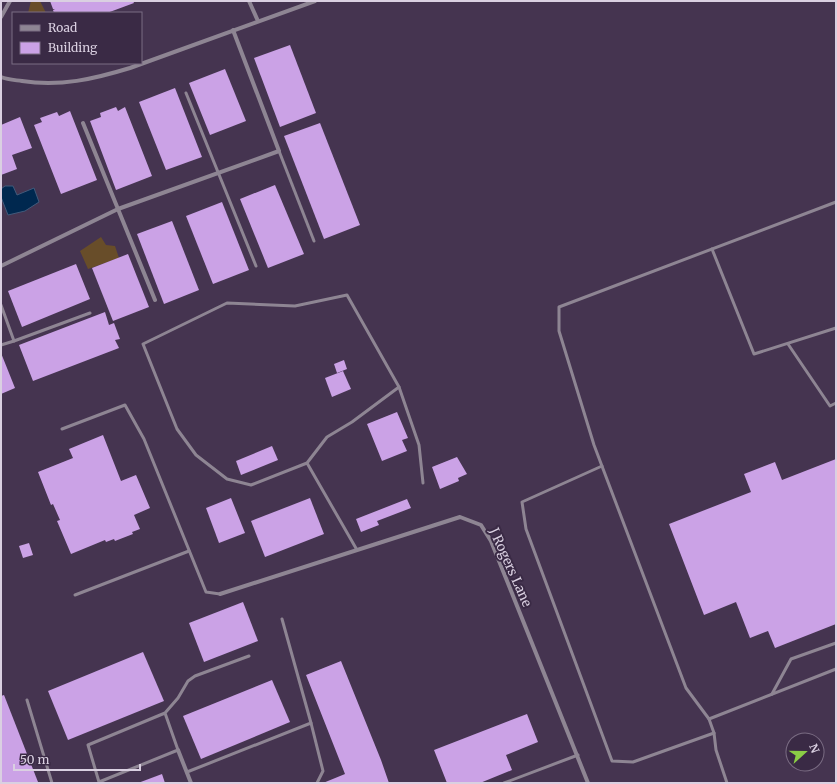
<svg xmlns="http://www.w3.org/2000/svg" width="837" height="784" viewBox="0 0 837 784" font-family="Merriweather,serif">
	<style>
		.green { fill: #684d29 }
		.water { fill: #00284f; stroke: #415a7b }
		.building { fill: #cba2e6 }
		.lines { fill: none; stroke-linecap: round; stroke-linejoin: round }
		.service { stroke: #8e8593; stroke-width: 3 }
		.minor { stroke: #8e8593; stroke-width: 4 }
		.labels { text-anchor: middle; stroke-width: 4; stroke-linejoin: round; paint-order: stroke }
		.street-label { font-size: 13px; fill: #dad0e1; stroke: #3a2a45 }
	</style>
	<rect width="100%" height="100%" fill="#453450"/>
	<!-- green -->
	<g class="green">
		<path d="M31,1h9l6,12h-18z"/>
		<path d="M101,237l5,8 9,1 4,12 -31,11 -8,-18z"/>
	</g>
	<!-- water -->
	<path class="water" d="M5,186h8l4,9 17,-7 5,14 -14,9 -17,4 -7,-18v-8z"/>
	<!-- building -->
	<g class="building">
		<path d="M50,1h83l1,2 -27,10h-53l-1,-3 2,-1h-2z"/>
		<path d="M290,45l26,68 -36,14 -26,-69z"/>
		<path d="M225,69l21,52 -36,14 -21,-52z"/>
		<path d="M175,88l27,69 -36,13 -27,-68z"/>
		<path d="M116,107l2,4 7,-4 27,69 -36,14 -26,-69 11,-4 -1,-4z"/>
		<path d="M70,111l27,69 -36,14 -27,-69 8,-3 -2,-4 17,-6 2,4z"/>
		<path d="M20,117l12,31 -20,7 5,14 -16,6v-50z"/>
		<path d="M320,123l40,102 -36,14 -40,-103z"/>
		<path d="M275,185l29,69 -36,14 -28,-69z"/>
		<path d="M222,202l27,68 -36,14 -27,-68z"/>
		<path d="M172,221l27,69 -35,14 -27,-70z"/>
		<path d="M128,254l21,53 -36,14 -21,-53z"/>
		<path d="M76,264l14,35 -68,28 -14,-36z"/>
		<path d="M105,312l4,13 5,-2 6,16 -5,1 4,8 -86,33 -14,-36z"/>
		<path d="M1,353l14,35 -14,6z"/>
		<path d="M344,360l3,9 -10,4 -3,-9z"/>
		<path d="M343,371l8,18 -19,8 -7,-19z"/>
		<path d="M397,412l11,26 -6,2 5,11 -25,10 -15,-37z"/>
		<path d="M103,435l18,46 15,-6 14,33 -16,7 6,14 -8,3 1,2 -18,7 -1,-2 -8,3 -1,-2 -34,14 -14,-33 3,-1 -7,-16 -2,1 -13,-33 35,-14 -4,-9z"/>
		<path d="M272,446l6,14 -37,15 -5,-14z"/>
		<path d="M457,457l10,17 -9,4 1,3 -19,8 -8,-22z"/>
		<path d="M836,459v165l-61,24 -7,-17 -18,7 -14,-36 -32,13 -35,-91 82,-32 -7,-18 31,-12 7,18z"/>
		<path d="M231,498l14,35 -26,10 -13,-35z"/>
		<path d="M310,498l14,36 -59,23 -14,-36z"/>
		<path d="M407,499l4,9 -34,13 2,4 -18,7 -5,-13z"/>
		<path d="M29,543l4,12 -10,3 -4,-12z"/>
		<path d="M243,602l15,39 -54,21 -15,-39z"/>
		<path d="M143,652l21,49 -96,39 -20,-49z"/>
		<path d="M341,661l40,99 8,23h-66l22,-9 -39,-99z"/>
		<path d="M272,680l18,42 -89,37 -18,-43z"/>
		<path d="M4,695l34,87 -2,1h-35v-87z"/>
		<path d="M527,714l11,28 -32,13 6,15 -32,13h-33l-13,-33z"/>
		<path d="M162,774l3,9h-27z"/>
	</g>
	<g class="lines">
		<!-- service -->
		<g class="service">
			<path d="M186,93l70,173"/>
			<path d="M279,151l35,90"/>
			<path d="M712,249l42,105 82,-26"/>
			<path d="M1,305l13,36 76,-28"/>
			<path d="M788,344l42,62 6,-3"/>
			<path d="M1,345l13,-4"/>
			<path d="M399,387l20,58 4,38"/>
			<path d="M62,429l63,-24 19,34 62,153 14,2"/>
			<path d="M307,463l20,-26 25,-15 47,-35 -52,-92 -52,11 -68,-3 -84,41 34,85 19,26 31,24 24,6 56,-22 50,87"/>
			<path d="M602,466l-80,36 4,27 86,232 21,1 81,-29"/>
			<path d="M75,595l114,-44"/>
			<path d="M772,694l19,-35 45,-16"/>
			<path d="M27,700l25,83"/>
			<path d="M165,713l13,37 -79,32 -11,-37 77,-32 13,-15 10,-17 7,-5 54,-20"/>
			<path d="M709,719l-23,-31 -92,-243 -35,-114v-24l277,-105"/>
			<path d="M311,723l12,48 -6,12"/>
			<path d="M187,772l124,-49 -29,-104"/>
			<path d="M504,783l74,-28"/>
			<path d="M727,783l-11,-33 -2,-17 -5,-14 127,-50"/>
		</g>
		<!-- minor -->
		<g class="minor">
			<path d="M249,1l9,20"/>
			<path d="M1,17l9,-16"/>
			<path d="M1,77c7,3 14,3 21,4 38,6 72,-2 108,-13l185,-67"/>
			<path d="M83,123l72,177"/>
			<path d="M1,266l117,-57 161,-58 -46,-121"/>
			<path d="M220,594l240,-77 21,8 10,16 97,242"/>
			<path d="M178,750l13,33"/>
		</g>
	</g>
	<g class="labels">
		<!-- street labels -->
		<g class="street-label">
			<text transform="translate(511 567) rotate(66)" y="5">J Rogers Lane</text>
		</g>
	</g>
	<!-- border -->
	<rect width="837" height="784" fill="none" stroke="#dad0e1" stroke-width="4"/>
	<!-- legend -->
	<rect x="12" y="12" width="130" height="52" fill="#3a2a45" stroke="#7a6c83"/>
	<rect x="20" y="25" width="20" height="6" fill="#8e8593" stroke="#7a6c83"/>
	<text x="48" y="32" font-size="12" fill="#dad0e1">Road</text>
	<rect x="20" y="42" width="20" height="12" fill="#cba2e6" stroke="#7a6c83"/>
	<text x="48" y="52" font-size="12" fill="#dad0e1">Building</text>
	<!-- north arrow -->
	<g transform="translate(805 752) rotate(69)"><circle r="19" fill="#3a2a45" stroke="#7a6c83"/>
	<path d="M0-3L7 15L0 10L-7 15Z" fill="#8bce46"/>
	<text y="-6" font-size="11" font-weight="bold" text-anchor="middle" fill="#dad0e1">N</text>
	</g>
	<!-- scale -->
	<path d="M14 764v6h126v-6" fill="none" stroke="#dad0e1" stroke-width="2"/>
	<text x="20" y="764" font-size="12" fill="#dad0e1" stroke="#3a2a45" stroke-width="3" paint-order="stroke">50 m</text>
</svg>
